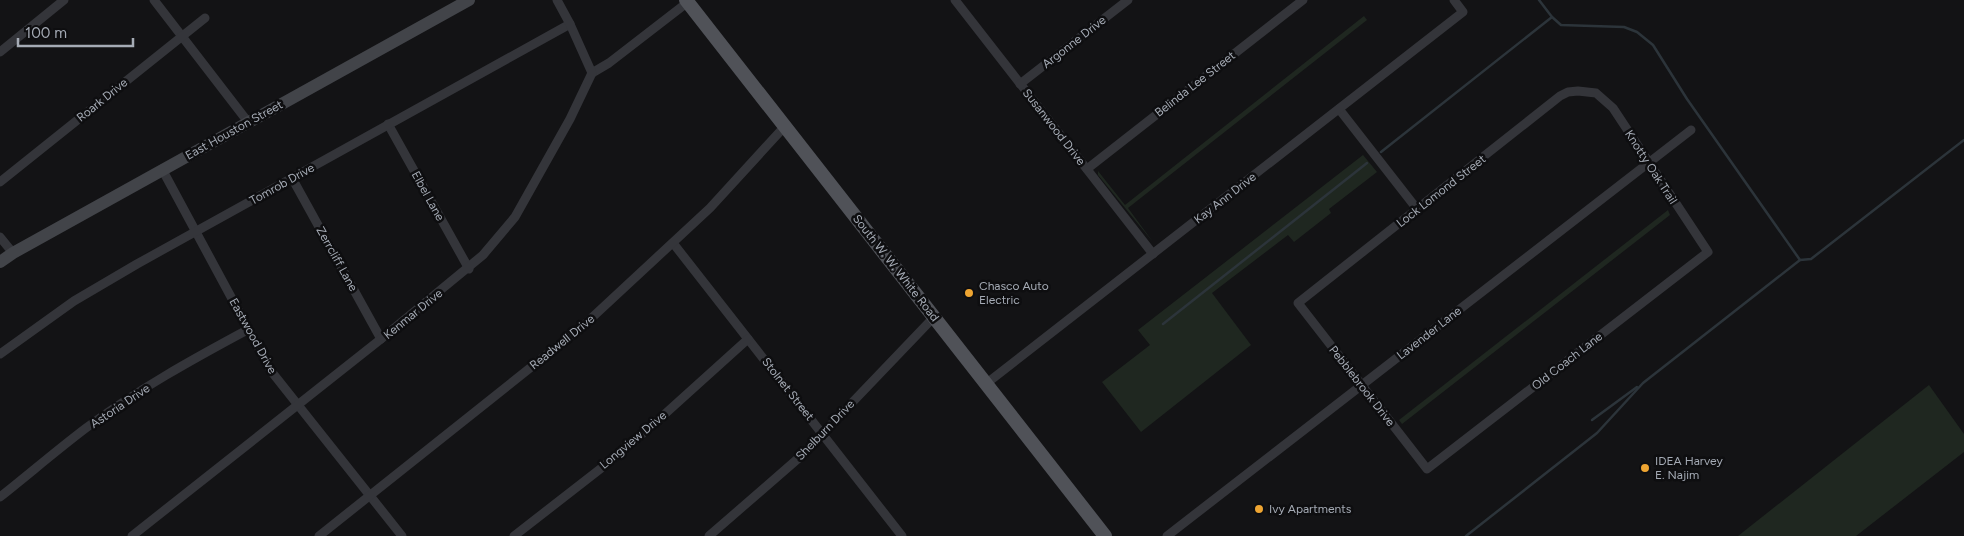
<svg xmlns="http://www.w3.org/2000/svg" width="1964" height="536" viewBox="0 0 1964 536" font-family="Figtree,sans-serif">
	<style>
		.green { fill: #1f2720 }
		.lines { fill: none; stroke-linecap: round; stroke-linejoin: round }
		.stream { stroke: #2c343a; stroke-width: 2.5 }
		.minor { stroke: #34353a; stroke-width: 9 }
		.secondary { stroke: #424449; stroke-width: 12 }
		.primary { stroke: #505258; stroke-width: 14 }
		.poi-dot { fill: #eea532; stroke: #0e0e10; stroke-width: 2 }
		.labels { text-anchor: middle; stroke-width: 5; stroke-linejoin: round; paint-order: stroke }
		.street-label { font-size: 12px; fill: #a5abb5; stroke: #0e0e10 }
		.poi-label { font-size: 12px; fill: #a5abb5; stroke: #0e0e10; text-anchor: start }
	</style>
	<rect width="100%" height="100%" fill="#131315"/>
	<!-- green -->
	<g class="green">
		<path d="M1364,16l3,4 -239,188 25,34 -55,-67v-4l27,34z"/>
		<path d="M1363,155l14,17 -48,37 2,4 -37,29 -6,-7 -76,58 39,52 -110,87 -39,-50 48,-37 -12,-15z"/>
		<path d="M1668,210l2,5 -268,209 -3,-4z"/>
		<path d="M1929,385l35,49v18l-108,84h-118z"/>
	</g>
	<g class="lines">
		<!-- stream -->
		<g class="stream">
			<path d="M1539,0l13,17 9,8 63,2 13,5 16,13 34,54 113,161 11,-1 153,-119"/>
			<path d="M1381,152l171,-135"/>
			<path d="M1163,324l204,-161"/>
			<path d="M1592,420l45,-33"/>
			<path d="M1466,536l131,-103 46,-50 157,-123"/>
		</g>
		<!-- minor -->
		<g class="minor">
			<path d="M154,0l94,122"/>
			<path d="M955,0l198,254"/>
			<path d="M0,52l64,-52"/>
			<path d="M592,73l17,-10 79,-61"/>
			<path d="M1020,84l108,-84"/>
			<path d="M1578,91l18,2 17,15 95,144 -281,217 -129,-166 262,-207 8,-4z"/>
			<path d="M1339,109l78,100"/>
			<path d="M388,124l81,145"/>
			<path d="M162,169l109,202 131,165"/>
			<path d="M1087,169l216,-169"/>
			<path d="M292,178l89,161"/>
			<path d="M0,182l205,-164"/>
			<path d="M0,237l13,16"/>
			<path d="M673,243l229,293"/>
			<path d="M0,354l74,-53 63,-37 433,-240"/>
			<path d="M987,383l476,-371 -9,-12"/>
			<path d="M0,497c29,-23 57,-47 86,-69 51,-38 107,-69 163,-99"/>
			<path d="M132,536l249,-197 102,-84 32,-38 55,-98 22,-46 -22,-49 -13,-24"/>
			<path d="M319,536l265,-211 126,-117 76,-83"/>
			<path d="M514,536l90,-70 52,-44 92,-83"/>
			<path d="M709,536l92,-80 133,-139"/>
			<path d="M1167,536l524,-406"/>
		</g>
		<!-- secondary -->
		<path class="secondary" d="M0,262l13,-9 456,-253"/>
		<!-- primary -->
		<path class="primary" d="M686,0l419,536"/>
	</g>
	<!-- markers -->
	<g class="poi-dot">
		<circle cx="969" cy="293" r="5"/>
		<circle cx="1645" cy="468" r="5"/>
		<circle cx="1259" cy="509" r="5"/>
	</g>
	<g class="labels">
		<!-- street labels -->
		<g class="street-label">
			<text transform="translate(1074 42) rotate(-38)" y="4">Argonne Drive</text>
			<text transform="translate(1195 84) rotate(-38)" y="4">Belinda Lee Street</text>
			<text transform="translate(102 100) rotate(-39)" y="4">Roark Drive</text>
			<text transform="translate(1054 127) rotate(52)" y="4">Susanwood Drive</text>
			<text transform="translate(234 130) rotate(-29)" y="4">East Houston Street</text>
			<text transform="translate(1651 167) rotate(57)" y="4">Knotty Oak Trail</text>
			<text transform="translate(282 184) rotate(-29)" y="4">Tomrob Drive</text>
			<text transform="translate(1441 191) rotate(-38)" y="4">Lock Lomond Street</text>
			<text transform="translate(428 196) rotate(61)" y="4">Elbel Lane</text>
			<text transform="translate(1225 198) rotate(-38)" y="4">Kay Ann Drive</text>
			<text transform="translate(337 259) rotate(61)" y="4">Zerrcliff Lane</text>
			<text transform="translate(896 268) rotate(52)" y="4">South W. W. White Road</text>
			<text transform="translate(413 314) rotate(-39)" y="4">Kenmar Drive</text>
			<text transform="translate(1429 333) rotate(-38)" y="4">Lavender Lane</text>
			<text transform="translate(253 336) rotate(61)" y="4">Eastwood Drive</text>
			<text transform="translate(562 342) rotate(-39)" y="4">Readwell Drive</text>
			<text transform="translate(1567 361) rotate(-38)" y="4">Old Coach Lane</text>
			<text transform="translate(1362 386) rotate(52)" y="4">Pebblebrook Drive</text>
			<text transform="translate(788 389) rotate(52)" y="4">Stolnet Street</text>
			<text transform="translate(120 406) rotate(-34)" y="4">Astoria Drive</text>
			<text transform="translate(825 430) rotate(-46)" y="4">Shelburn Drive</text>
			<text transform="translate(633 440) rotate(-40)" y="4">Longview Drive</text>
		</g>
		<!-- poi labels -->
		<g class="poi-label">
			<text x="979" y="290">Chasco Auto<tspan x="979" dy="14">Electric</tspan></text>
			<text x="1655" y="465">IDEA Harvey<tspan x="1655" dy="14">E. Najim</tspan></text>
			<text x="1269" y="513">Ivy Apartments</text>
		</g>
	</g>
	<!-- scale -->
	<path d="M18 38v8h115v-8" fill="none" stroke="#a5abb5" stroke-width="2.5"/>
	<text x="25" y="38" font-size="15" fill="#a5abb5" stroke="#0e0e10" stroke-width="4" paint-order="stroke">100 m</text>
</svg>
